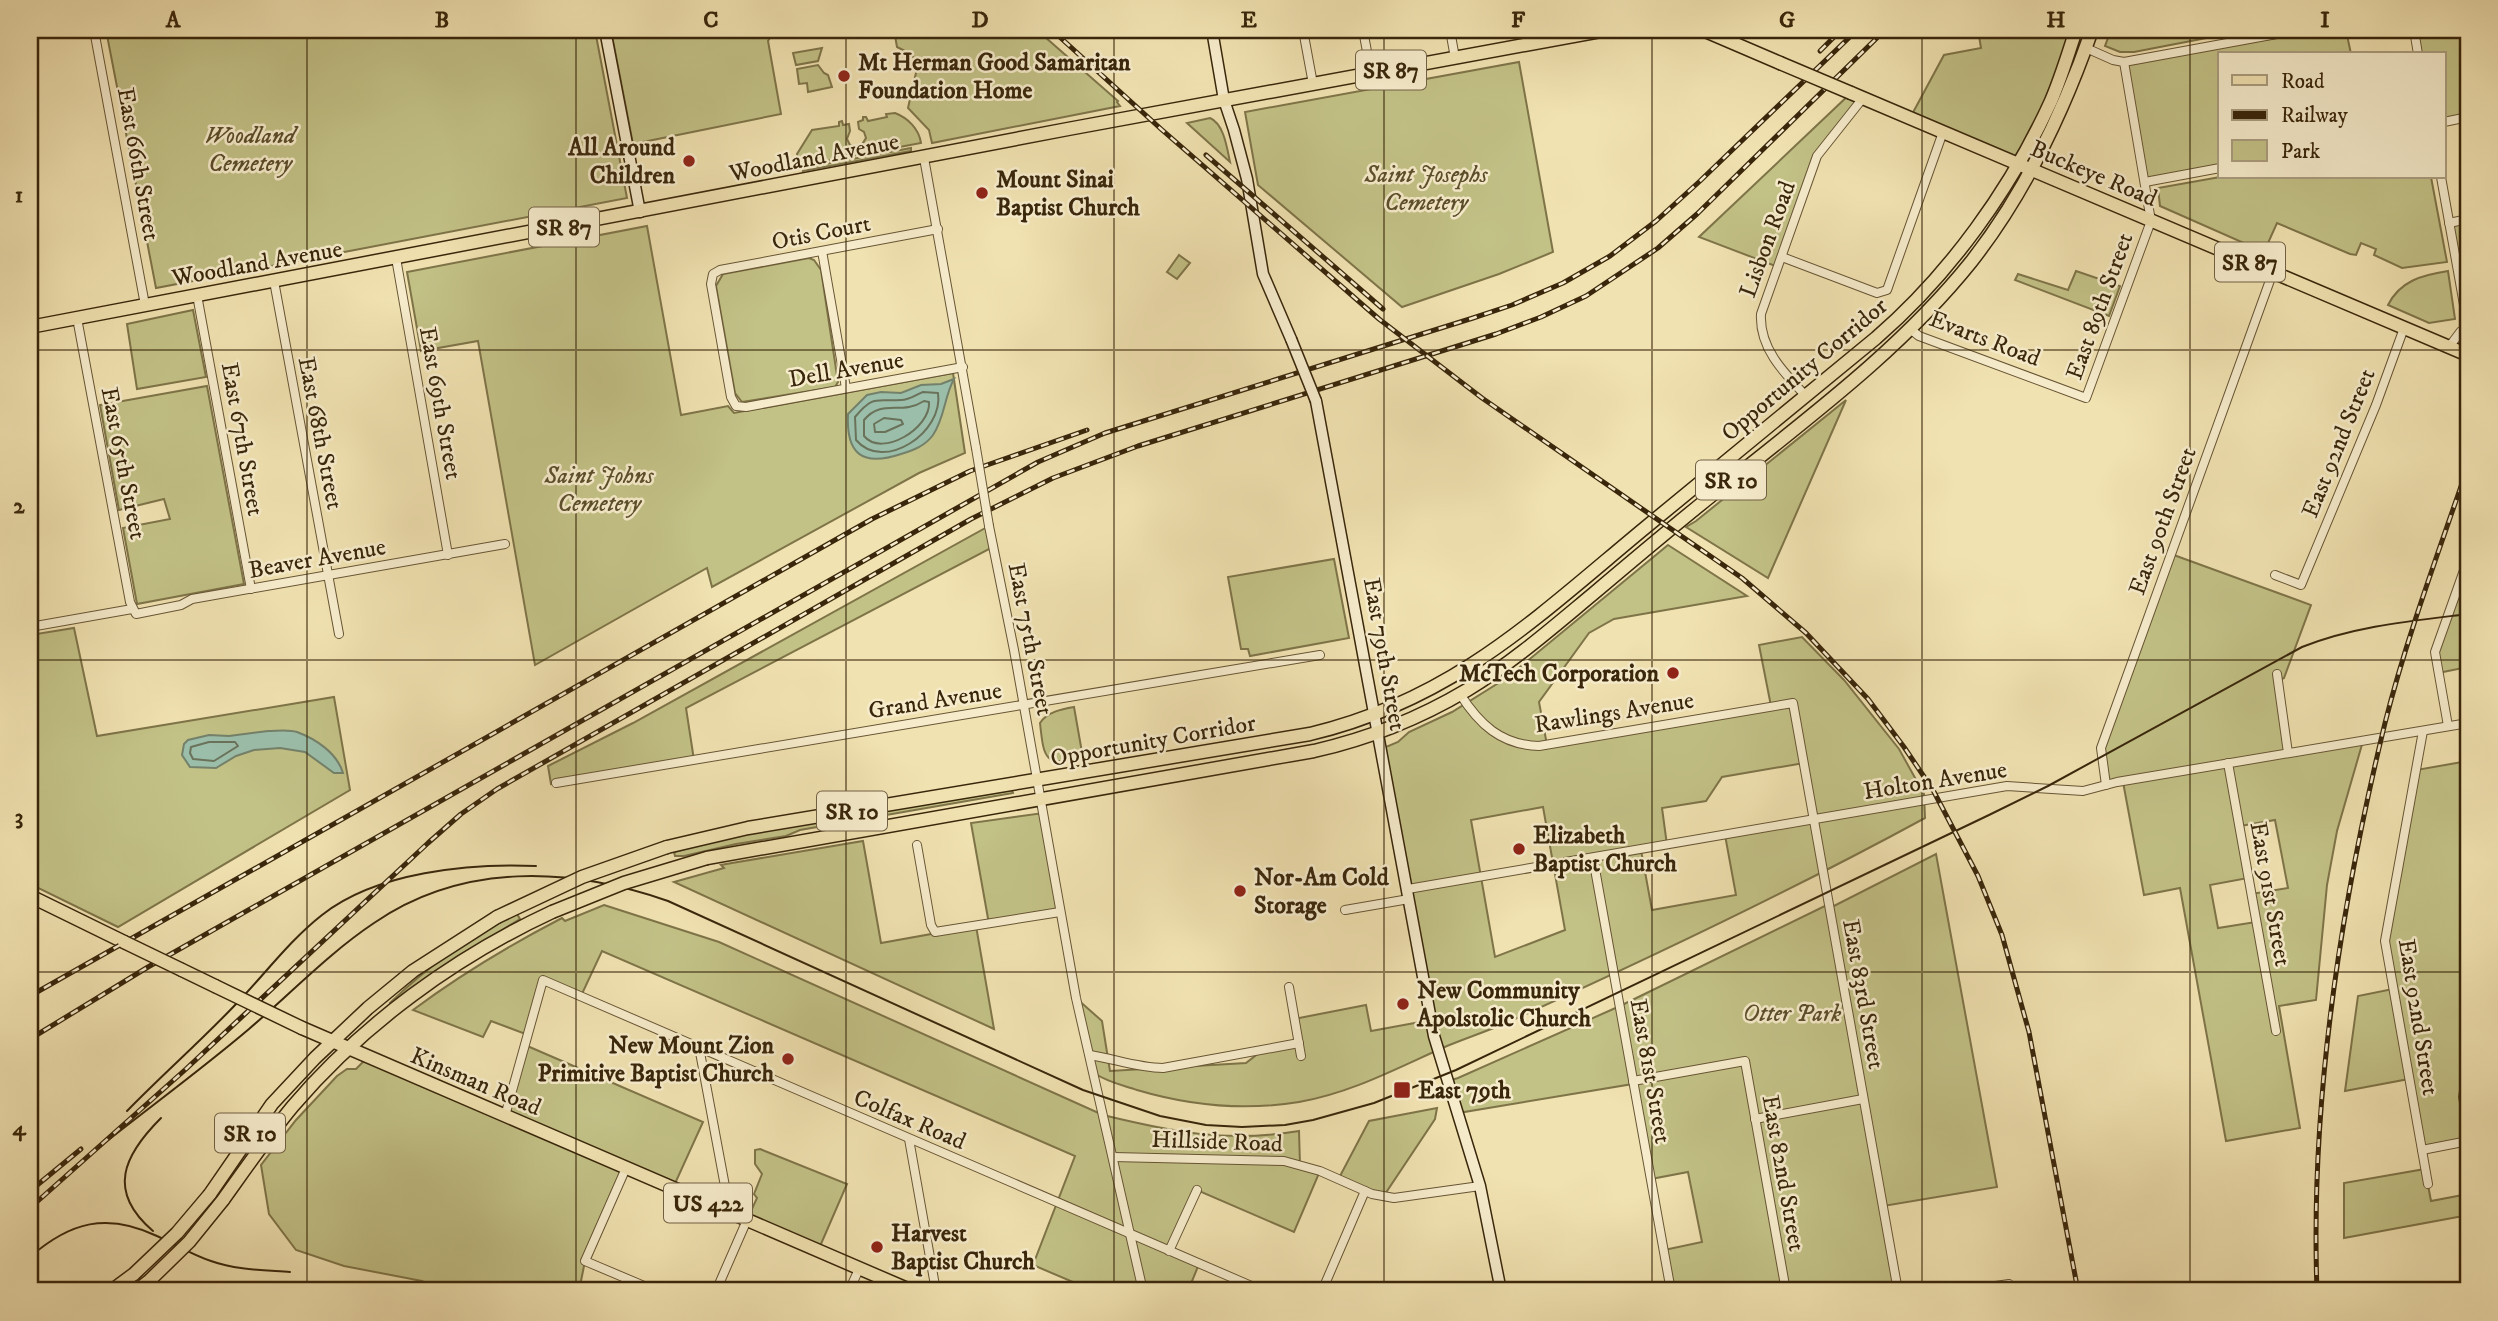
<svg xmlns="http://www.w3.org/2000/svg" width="2498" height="1321" viewBox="0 0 2498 1321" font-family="'IM FELL DW Pica',serif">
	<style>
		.green { fill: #c2c186; stroke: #7e7448; stroke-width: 2; fill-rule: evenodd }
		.water { fill: #9bbeaa; stroke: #74816a; stroke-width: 2 }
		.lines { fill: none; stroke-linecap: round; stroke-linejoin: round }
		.shore { stroke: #6a725a; stroke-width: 2 }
		.street-casing { stroke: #675534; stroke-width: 10 }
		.secondary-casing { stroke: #39260b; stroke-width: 13 }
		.primary-casing { stroke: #39260b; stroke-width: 15 }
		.street { stroke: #f6eccc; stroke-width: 8 }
		.secondary { stroke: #f6eccc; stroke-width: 10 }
		.primary { stroke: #f1e2b1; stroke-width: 12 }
		.tram { stroke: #39260b; stroke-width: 2 }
		.rail-casing { stroke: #39260b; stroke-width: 5 }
		.rail { stroke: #f6eccc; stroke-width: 2.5; stroke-dasharray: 8; stroke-linecap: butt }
		.street-bridge-casing { stroke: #675534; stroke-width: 10; stroke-linecap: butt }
		.secondary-bridge-casing { stroke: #39260b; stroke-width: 13; stroke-linecap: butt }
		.primary-bridge-casing { stroke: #39260b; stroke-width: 15; stroke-linecap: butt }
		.street-bridge { stroke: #f6eccc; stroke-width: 8 }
		.secondary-bridge { stroke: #f6eccc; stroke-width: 10 }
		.primary-bridge { stroke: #f1e2b1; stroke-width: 12 }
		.grid { fill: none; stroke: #39260b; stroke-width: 2; stroke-opacity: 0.55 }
		.poi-dot { fill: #8f2418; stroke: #f6eccc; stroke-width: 2.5 }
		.labels { text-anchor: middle; stroke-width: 5; stroke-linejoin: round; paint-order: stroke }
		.shield { fill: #f6eccc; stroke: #726145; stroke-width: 2 }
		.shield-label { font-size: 23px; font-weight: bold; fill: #39260b }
		.poi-label { font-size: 24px; font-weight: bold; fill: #39260b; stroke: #f6eccc; text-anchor: start }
		.park-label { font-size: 24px; font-style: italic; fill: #5b4d2a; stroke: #f6eccc }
		.street-label { font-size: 24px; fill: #39260b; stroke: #f6eccc }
		.neatline { fill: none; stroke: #39260b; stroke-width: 2.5 }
		.grid-label { font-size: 23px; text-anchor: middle; font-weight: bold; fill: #39260b }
	</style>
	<rect width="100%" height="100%" fill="#f1e2b1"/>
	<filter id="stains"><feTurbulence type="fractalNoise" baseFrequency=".00286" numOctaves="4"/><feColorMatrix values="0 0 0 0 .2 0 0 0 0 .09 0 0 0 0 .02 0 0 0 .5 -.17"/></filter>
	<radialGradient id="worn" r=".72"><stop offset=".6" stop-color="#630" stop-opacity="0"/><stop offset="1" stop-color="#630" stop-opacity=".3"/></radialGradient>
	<!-- green -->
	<g class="green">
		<path d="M106,30h489l32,168 -471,90z"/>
		<path d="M611,30h164l-7,11 13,73 -148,30z"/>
		<path d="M894,30h143l81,71 -1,1 3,4 -188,37 -3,-13 -21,-22 10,-44 -7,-10 -14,-7z"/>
		<path d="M1978,30h98l-59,134 -107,-46 34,-63 37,-7z"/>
		<path d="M2111,30h137l-114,22h-14l-15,-6z"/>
		<path d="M2327,30h19l5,24h-131v114l-75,14 -21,-120z"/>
		<path d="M2414,30h54v87l-24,5v-68h-26z"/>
		<path d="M822,48l-4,13 -22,4 -3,-12z"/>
		<path d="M1519,62l34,190 -54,22 -97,33 -144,-122 -13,-73z"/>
		<path d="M818,65l6,8 4,2 4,12 -24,5 -1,-9 -8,1 -2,-15z"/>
		<path d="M1851,93l12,5 -43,53 -42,116 -79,-30z"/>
		<path d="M895,113c13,5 24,16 26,30l-59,11 -1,-8 5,-8 -2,-6 -5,-3 -1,-7 5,-2v-3h3l2,4 19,-4 -1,-3z"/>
		<path d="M1210,118c14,6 17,30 20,44l-43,-39z"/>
		<path d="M842,121l1,4 6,-1 1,7 -3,8 3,6 5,2 2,8 -58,11 -2,-12 15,-24 27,-4v-4z"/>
		<path d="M911,148v3l-108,20 1,-3z"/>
		<path d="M2220,177h211l16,85 -45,6 -28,-13 2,-6 -15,-6 -5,12 -6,-1 -73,-31 -13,29 -104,-46 -2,-18z"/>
		<path d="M2468,219v44l-12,3 -7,-43z"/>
		<path d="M647,226l34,189 47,-9 6,7 219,-40 12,80 -46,20 -207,114 -5,-19 -172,97 -57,-324 -57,10 -14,-79z"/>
		<path d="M1179,255l11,8 -13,16 -10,-7z"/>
		<path d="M809,258l5,2 7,10 17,112 -3,5 -93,15 -7,-9 -19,-107 7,-12z"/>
		<path d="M2076,271l44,15 -11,30 -94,-36 3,-6 50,16z"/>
		<path d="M2448,271l7,48 -26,4 -41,-18c12,-24 34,-30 60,-34z"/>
		<path d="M193,310l13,67 -69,12 -10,-65z"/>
		<path d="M207,386l37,198 -107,20 -14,-76 47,-9 -6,-20 -45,11 -19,-105z"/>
		<path d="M1846,400l-78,178 -82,-51 10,-6z"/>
		<path d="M989,526l4,21 -307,161 8,52 -143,24 -3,-18 85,-43z"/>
		<path d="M1668,545l79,51 -133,23 -25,14 -50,69 8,43 224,-39 -12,-61 43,-8 42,43 55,69 25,45 1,24c-136,74 -277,141 -419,205 -19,8 -39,15 -59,23 -48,21 -95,47 -148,56 -55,9 -108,4 -162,-12 -15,-5 -30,-8 -43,-17l-18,-75 26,23 8,50 136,-8 18,-14 34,-6 -4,-24 72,-14 5,26 60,-11 -50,-271 17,-7 11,-10 43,-20 56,-35zM1804,763l9,56 -88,16 11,60 -84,15 -11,-60 26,-5 -5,-37 44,-7 16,-24zM1543,807l22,123 -70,27 -24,-137z"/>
		<path d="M2171,554l140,51 -27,73 -8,4 12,71 75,-12 -26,90 -10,54 -11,115 -37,6 21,122 -74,13 -46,-253 -36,7 -21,-113 -17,3 -5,-34zM2275,820l13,68 -37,6 5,28 -38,6 -8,-43 38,-7 -8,-52z"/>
		<path d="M1334,559l15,79 -99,18 -2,-7h-7l-13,-72z"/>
		<path d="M2468,561v106l-30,6 -3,-24z"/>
		<path d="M74,628l23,108 237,-39 16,93 -232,137 -88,-43v-249z"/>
		<path d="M1074,707l9,51c-38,8 -39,3 -43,-35 7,-11 22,-14 34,-16z"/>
		<path d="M2468,761v303l-5,33 5,29v15l-46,9 -13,-71 -64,12 13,-95 35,-7 -8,-48 31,-171z"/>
		<path d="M1012,790l1,3 -213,37 -14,6 -50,8 -52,12h-9l-1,-4 67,-18z"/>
		<path d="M1043,813l17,99 -71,12 -18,-101z"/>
		<path d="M863,841l18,102 95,-17 18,103 -320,-147 50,-14 -3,-3 11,-2z"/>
		<path d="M1936,854l61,333 -114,19 15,85h-227l-7,-41 38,-8 -14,-70 -37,7 -18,-95 -175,29 -10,-32 10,-3 162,-72 209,-102 1,4z"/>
		<path d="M604,905l115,37 384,173c70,17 123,28 196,16l1,34 20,6 -26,61 -97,-42 -27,60 29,14 -11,27h-94l-61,-26 42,-109 -473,-205 -21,45 -37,-16 -16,55 -37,-14 -8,16 -70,-27c47,-35 97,-65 149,-92l3,3z"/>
		<path d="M517,914l3,5 -85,53 -44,33 -1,-2c37,-36 80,-67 127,-89z"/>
		<path d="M525,1045l178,77 -30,66 -47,-20 -41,93 -6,30h-135l-22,-10 -78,-15 -48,-16 -27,-36 -8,-49 35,-45 41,-44 10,-7h9l11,-11 137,57z"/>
		<path d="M1437,1108l-2,11 -50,75 -20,-5 -25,-13 29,-55z"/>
		<path d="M760,1149l87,35 -29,67 -71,-31 10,-22 -3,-4 8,-20 -7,-10v-14z"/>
		<path d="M2425,1169l6,32 37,-7v18l-5,4 -119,22v-55z"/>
	</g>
	<!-- water -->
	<g class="water">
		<path d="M954,379c-10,18 -9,38 -21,56 -8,11 -19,15 -32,19 -39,13 -55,0 -53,-40l19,-19 14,-3 20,1 20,-8 20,-1z"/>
		<path d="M268,731c9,0 20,-2 29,1 19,7 40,21 46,41h-9l-29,-21 -25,-4 -26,2 -18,6 -20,12 -26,-1 -8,-12 2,-11 4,-4 21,-5 20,1z"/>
	</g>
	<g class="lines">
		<!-- shore -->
		<g class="shore">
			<path d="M923,392l15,1c6,39 -54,80 -82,47l-1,-23c19,-23 21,-15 46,-17 9,0 14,-5 22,-8z"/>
			<path d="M924,401l5,1c2,26 -47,56 -65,34v-16c18,-22 37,-4 60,-19z"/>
			<path d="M884,418l17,2 2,4 -18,8h-10l-1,-8z"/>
			<path d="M209,742h26l3,4 -24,15 -21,-2 -3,-6 1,-6z"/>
		</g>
		<defs>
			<g id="street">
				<path d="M94,30l51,275"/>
				<path d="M1303,30l10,54"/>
				<path d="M1363,30l8,43"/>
				<path d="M1450,30l5,28"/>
				<path d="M2414,30l4,24"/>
				<path d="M2086,48l27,12 11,2 158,-29"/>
				<path d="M2444,122l24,-5"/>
				<path d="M924,158l52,290"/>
				<path d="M2441,177l27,150"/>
				<path d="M2145,182l75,-14"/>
				<path d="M2449,223l19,-4"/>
				<path d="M938,229l-218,41 -7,4 -2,10 20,113 5,9 10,1 217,-40"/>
				<path d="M822,251l24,137"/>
				<path d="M1782,257l95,36 10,-3 56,-158"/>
				<path d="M396,258l52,297"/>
				<path d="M274,281l65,353"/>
				<path d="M197,295l54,294"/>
				<path d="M77,318l53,284 6,12 45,-9 11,-6 313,-55"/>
				<path d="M1910,329l9,7 167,62 65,-177 -27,-159"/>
				<path d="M2449,347l12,-16 7,-3"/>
				<path d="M1806,396c-22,-23 -47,-48 -45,-82l56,-158 46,-58"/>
				<path d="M989,526l25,124 62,348 67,293"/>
				<path d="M2275,575l26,10 75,-180 28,-77"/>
				<path d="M30,627l102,-18"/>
				<path d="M2277,674l11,79"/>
				<path d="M1460,694c19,30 41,51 79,52l254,-43 105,588"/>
				<path d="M2448,726l-13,-74 33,-93"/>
				<path d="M2423,731l-38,210 43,243"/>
				<path d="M2228,763l48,268"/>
				<path d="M556,783l764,-128"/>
				<path d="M2106,785l-5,-37 172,-476"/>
				<path d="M917,845l14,80 4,7 125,-20"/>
				<path d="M1593,858l78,433"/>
				<path d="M1408,889l599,-103 76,5 34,-9 351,-59"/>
				<path d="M1345,910l64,-11"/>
				<path d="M1289,987l12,69"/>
				<path d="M699,1047l31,166"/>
				<path d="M1090,1055c25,4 48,13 73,13l136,-25"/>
				<path d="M2468,1064l-5,33 5,29"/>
				<path d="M1633,1081l112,-20 41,230"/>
				<path d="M505,1116l38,-136 720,311"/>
				<path d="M1755,1119l108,-20"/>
				<path d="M909,1139l27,152"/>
				<path d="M2422,1150l46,-9"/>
				<path d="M1113,1157l171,4 36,10 52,23 22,4 86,-12"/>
				<path d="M626,1168l-41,93 71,30"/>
				<path d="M1169,1251l28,-61"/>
				<path d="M716,1291l31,-71"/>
				<path d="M849,1291l10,-22"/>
				<path d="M1322,1291l43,-100"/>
				<path d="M1962,1291l47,-7 1,7"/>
			</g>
			<g id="secondary">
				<path d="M605,30l35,182"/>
				<path d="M1212,30l12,70 10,30 13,49 16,95 28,65"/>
				<path d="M1316,401l118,635 46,150 21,105"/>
			</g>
			<g id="primary">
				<path d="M1703,30l77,33"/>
				<path d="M1851,93l617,262"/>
				<path d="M30,327l1038,-198 538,-99"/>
				<path d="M667,847l81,-19 562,-94c143,-34 226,-116 336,-207 76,-63 153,-126 230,-189 73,-63 135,-149 175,-237 10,-23 17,-47 25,-71"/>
				<path d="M707,858l607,-107c53,-12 106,-33 153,-61 45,-27 85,-62 126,-96 39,-33 78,-66 118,-98 90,-73 187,-143 260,-234 55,-70 92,-149 121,-232"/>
				<path d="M30,896l94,46"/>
				<path d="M182,970l33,16"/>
				<path d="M302,1028l610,263"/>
				<path d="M210,1194l62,-90 43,-46 53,-50 45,-37 84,-54"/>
				<path d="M223,1200c23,-32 45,-64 70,-94 70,-82 162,-149 259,-194"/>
				<path d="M111,1291l23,-17"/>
				<path d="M136,1291l13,-10"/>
			</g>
		</defs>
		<!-- street casing -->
		<use href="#street" class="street-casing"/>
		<!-- secondary casing -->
		<use href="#secondary" class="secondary-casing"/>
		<!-- primary casing -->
		<use href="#primary" class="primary-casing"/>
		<!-- street -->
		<use href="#street" class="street"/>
		<!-- secondary -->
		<use href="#secondary" class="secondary"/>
		<!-- primary -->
		<use href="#primary" class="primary"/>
		<!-- tram -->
		<g class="tram">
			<path d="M127,1111c36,-37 75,-71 110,-108 28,-29 53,-63 85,-88 54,-43 148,-52 214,-49"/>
			<path d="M87,1157c53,-43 109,-83 162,-128 41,-35 80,-76 125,-106 89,-61 196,-56 294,-22l415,189 77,26 46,9 36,2 43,-2 28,-5 61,-17 82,-33 533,-255 59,-29 254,-139c53,-21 109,-26 166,-33"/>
			<path d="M153,1231c-47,-40 -29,-76 8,-113"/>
			<path d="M30,1257c40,-35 77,-45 127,-21 18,8 35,19 54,25 25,9 52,9 79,11"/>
		</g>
		<defs>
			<g id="rail">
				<path d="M1052,30l109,99 218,190 103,79 260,180 64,55 62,66 36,48 29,43 45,86 24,59 27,97 49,259"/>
				<path d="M1820,51l21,-21"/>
				<path d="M1206,155l177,154"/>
				<path d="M30,996l842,-477 98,-48 117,-41"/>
				<path d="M30,1039l118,-72 890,-505 67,-29 368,-115 39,-13 51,-22 47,-27 46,-35 44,-40 157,-151"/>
				<path d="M30,1191l51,-42"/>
				<path d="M30,1208l156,-139 242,-226 33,-29 36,-25 474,-270 82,-41 85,-32 358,-112 45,-17 45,-21 72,-48 39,-34 188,-184"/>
				<path d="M2317,1291c-7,-190 23,-383 68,-568 22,-87 54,-172 83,-257"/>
			</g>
		</defs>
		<!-- rail casing -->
		<use href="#rail" class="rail-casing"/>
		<!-- rail -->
		<use href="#rail" class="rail"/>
		<defs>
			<path id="street-bridge" d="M976,448l13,78"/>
			<path id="secondary-bridge" d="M1291,339l25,62"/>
			<g id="primary-bridge">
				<path d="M1780,63l71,30"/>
				<path d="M552,912l72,-29 83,-25"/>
				<path d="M497,917l85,-40 85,-30"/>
				<path d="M124,942l58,28"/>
				<path d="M215,986l87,42"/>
				<path d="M134,1274l43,-41 33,-39"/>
				<path d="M149,1281l40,-39 34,-42"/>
			</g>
		</defs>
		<!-- street-bridge casing -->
		<use href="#street-bridge" class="street-bridge-casing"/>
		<!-- secondary-bridge casing -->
		<use href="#secondary-bridge" class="secondary-bridge-casing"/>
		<!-- primary-bridge casing -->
		<use href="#primary-bridge" class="primary-bridge-casing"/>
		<!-- street-bridge -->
		<use href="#street-bridge" class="street-bridge"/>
		<!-- secondary-bridge -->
		<use href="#secondary-bridge" class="secondary-bridge"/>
		<!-- primary-bridge -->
		<use href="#primary-bridge" class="primary-bridge"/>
	</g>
	<!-- grid -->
	<path class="grid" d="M307,30v1261M576,30v1261M846,30v1261M1114,30v1261M1384,30v1261M1652,30v1261M1922,30v1261M2190,30v1261M30,350h2438M30,660h2438M30,972h2438"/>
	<!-- markers -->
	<g class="poi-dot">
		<circle cx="844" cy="76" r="7"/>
		<circle cx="689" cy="161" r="7"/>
		<circle cx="982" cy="193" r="7"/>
		<circle cx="1673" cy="673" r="7"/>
		<circle cx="1519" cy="849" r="7"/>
		<circle cx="1240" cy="891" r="7"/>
		<circle cx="1403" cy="1004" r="7"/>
		<circle cx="788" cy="1059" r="7"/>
		<rect x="1393" y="1081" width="18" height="18" rx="3.5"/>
		<circle cx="877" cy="1247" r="7"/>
	</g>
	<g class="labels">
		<!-- shield labels -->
		<g class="shield">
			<rect x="1356" y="50.5" width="70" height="39" rx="5"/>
			<rect x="529" y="207.5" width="70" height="39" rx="5"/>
			<rect x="2215" y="242.5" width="70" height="39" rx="5"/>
			<rect x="1696" y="460.5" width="70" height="39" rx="5"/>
			<rect x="817" y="791.5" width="70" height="39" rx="5"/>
			<rect x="215" y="1113.5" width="70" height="39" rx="5"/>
			<rect x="664" y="1183.5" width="88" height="39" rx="5"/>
		</g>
		<g class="shield-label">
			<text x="1391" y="78">SR 87</text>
			<text x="564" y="235">SR 87</text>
			<text x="2250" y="270">SR 87</text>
			<text x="1731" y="488">SR 10</text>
			<text x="852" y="819">SR 10</text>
			<text x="250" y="1141">SR 10</text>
			<text x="708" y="1211">US 422</text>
		</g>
		<!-- poi labels -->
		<g class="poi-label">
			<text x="858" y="70">Mt Herman Good Samaritan<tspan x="858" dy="28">Foundation Home</tspan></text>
			<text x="675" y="155" text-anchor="end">All Around<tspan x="675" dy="28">Children</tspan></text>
			<text x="996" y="187">Mount Sinai<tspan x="996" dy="28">Baptist Church</tspan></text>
			<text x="1659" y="681" text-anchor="end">McTech Corporation</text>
			<text x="1533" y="843">Elizabeth<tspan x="1533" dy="28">Baptist Church</tspan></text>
			<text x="1254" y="885">Nor-Am Cold<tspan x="1254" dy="28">Storage</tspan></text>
			<text x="1417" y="998">New Community<tspan x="1417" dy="28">Apolstolic Church</tspan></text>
			<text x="774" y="1053" text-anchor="end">New Mount Zion<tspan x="774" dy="28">Primitive Baptist Church</tspan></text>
			<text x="1418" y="1098">East 79th</text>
			<text x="891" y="1241">Harvest<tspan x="891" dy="28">Baptist Church</tspan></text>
		</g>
		<!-- park labels -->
		<g class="park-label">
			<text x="250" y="143">Woodland<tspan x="250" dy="28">Cemetery</tspan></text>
			<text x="1426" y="182">Saint Josephs<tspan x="1426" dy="28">Cemetery</tspan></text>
			<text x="599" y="483">Saint Johns<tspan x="599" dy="28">Cemetery</tspan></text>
			<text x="1792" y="1021">Otter Park</text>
		</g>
		<!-- street labels -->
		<g class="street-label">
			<text transform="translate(814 157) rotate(-11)" y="8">Woodland Avenue</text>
			<text transform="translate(139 164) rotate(80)" y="8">East 66th Street</text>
			<text transform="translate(2094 173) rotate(23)" y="8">Buckeye Road</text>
			<text transform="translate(821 232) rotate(-11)" y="8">Otis Court</text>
			<text transform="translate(1767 239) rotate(-70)" y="8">Lisbon Road</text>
			<text transform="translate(257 263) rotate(-10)" y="8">Woodland Avenue</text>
			<text transform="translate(2099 306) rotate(-70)" y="8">East 89th Street</text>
			<text transform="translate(1985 338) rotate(21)" y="8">Evarts Road</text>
			<text transform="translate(846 369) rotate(-10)" y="8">Dell Avenue</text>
			<text transform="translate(1804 369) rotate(-40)" y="8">Opportunity Corridor</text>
			<text transform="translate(441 403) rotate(80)" y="8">East 69th Street</text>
			<text transform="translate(321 433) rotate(79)" y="8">East 68th Street</text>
			<text transform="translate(243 439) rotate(80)" y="8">East 67th Street</text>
			<text transform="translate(2338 443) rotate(-68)" y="8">East 92nd Street</text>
			<text transform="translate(124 463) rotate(79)" y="8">East 65th Street</text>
			<text transform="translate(2162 521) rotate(-70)" y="8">East 90th Street</text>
			<text transform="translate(317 558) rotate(-10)" y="8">Beaver Avenue</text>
			<text transform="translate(1031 639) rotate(79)" y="8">East 75th Street</text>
			<text transform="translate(1385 654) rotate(80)" y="8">East 79th Street</text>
			<text transform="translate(935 700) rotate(-9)" y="8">Grand Avenue</text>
			<text transform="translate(1614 712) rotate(-9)" y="8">Rawlings Avenue</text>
			<text transform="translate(1153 740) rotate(-10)" y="8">Opportunity Corridor</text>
			<text transform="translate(1935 780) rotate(-9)" y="8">Holton Avenue</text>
			<text transform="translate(2271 894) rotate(80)" y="8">East 91st Street</text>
			<text transform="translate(1864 994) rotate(80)" y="8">East 83rd Street</text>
			<text transform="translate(2419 1017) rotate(81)" y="8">East 92nd Street</text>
			<text transform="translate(1651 1071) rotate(80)" y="8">East 81st Street</text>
			<text transform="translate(476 1081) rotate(23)" y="8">Kinsman Road</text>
			<text transform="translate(910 1119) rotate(23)" y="8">Colfax Road</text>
			<text transform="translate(1217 1141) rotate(2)" y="8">Hillside Road</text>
			<text transform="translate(1784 1173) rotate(80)" y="8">East 82nd Street</text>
		</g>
	</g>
	<!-- margin -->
	<rect width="2498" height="1321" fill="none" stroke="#f1e2b1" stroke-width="77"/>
	<!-- legend -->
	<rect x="2218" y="52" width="228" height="126" fill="#f6eccc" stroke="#aa9d7f" stroke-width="2"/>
	<rect x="2232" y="75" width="35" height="10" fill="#f1e2b1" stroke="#aa9d7f" stroke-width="2"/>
	<text x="2281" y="88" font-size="21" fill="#39260b">Road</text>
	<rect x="2232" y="110" width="35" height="10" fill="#39260b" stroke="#aa9d7f" stroke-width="2"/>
	<text x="2281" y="122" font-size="21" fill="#39260b">Railway</text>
	<rect x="2232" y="140" width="35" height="21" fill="#c2c186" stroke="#aa9d7f" stroke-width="2"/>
	<text x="2281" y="158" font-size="21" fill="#39260b">Park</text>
	<rect x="38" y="38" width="2422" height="1244" class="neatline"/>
	<g class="grid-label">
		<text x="173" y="27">A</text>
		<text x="442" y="27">B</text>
		<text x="711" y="27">C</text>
		<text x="980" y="27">D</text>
		<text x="1249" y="27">E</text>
		<text x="1518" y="27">F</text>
		<text x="1787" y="27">G</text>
		<text x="2056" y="27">H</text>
		<text x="2325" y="27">I</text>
		<text x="19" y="202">1</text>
		<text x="19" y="513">2</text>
		<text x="19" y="824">3</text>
		<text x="19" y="1135">4</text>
	</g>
	<rect width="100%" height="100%" filter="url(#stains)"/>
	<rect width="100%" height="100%" fill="url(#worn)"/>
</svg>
